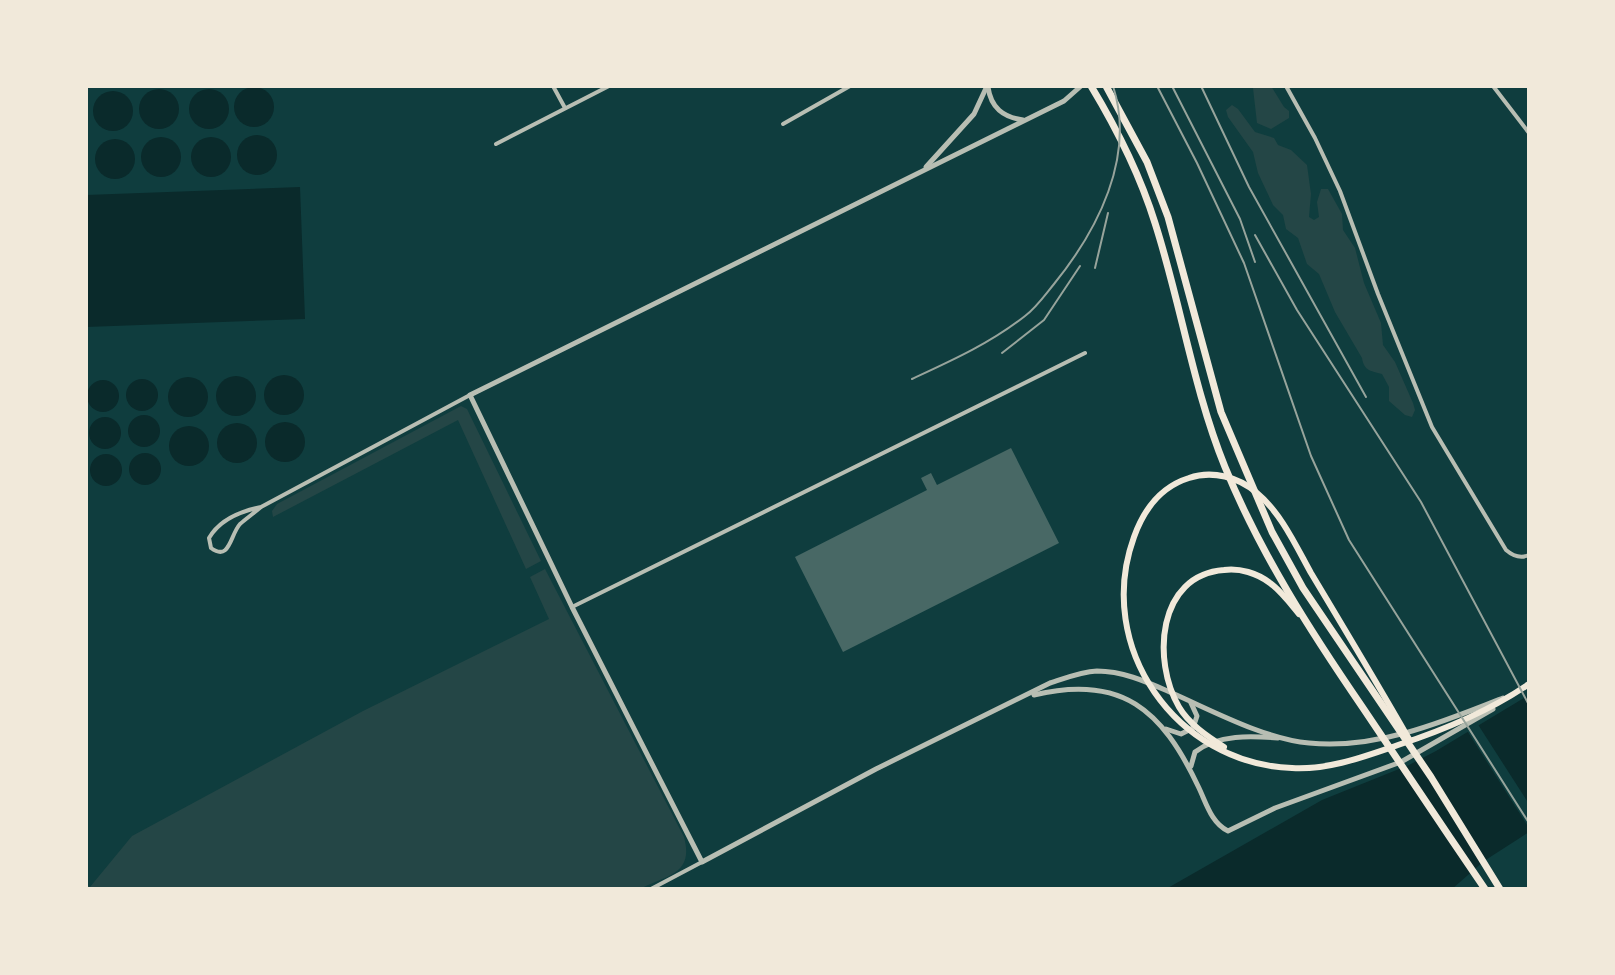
<svg xmlns="http://www.w3.org/2000/svg" width="1615" height="975" viewBox="0 0 1615 975" font-family="Lora,serif">
	<style>
		.green { fill: #244646 }
		.water { fill: #0a2a2b }
		.pier { fill: #0f3d3e }
		.building { fill: #486865 }
		.lines { fill: none; stroke-linecap: round; stroke-linejoin: round }
		.minor { stroke: #b8beb3; stroke-width: 4 }
		.tertiary { stroke: #b8beb3; stroke-width: 5 }
		.secondary { stroke: #f1e9da; stroke-width: 6 }
		.primary { stroke: #f1e9da; stroke-width: 7 }
		.rail { stroke: #97a49c; stroke-width: 2 }
	</style>
	<rect width="100%" height="100%" fill="#0f3d3e"/>
	<!-- green -->
	<g class="green">
		<path d="M1243,86h28l13,21 5,4v7l-18,11 -14,-6 -4,-35z"/>
		<path d="M1232,105l6,4 17,23 19,6 4,7 13,5 16,15 4,29 -2,23 5,3 5,-3 -2,-15 4,-13h7l14,25 1,16 12,18 9,35 17,40 2,22 12,17 18,41 2,7 -3,7 -7,-2 -16,-14v-14l-7,-13c-11,-3 -18,-3 -20,-16l-27,-46 -16,-38 -12,-10 -9,-26 -12,-9 -3,-14 -10,-10 -15,-32 -5,-21 -25,-35 -2,-7z"/>
		<path d="M461,406l6,3 74,152 -15,8 -68,-149 -185,97 -1,-6 5,-7z"/>
		<path d="M545,569l139,268c10,37 -16,38 -44,52h-554v-5l4,3 42,-51 231,-125 186,-92 -19,-42z"/>
	</g>
	<!-- water -->
	<g class="water">
		<circle cx="254" cy="107" r="20"/>
		<circle cx="159" cy="109" r="20"/>
		<circle cx="209" cy="109" r="20"/>
		<circle cx="113" cy="111" r="20"/>
		<circle cx="257" cy="155" r="20"/>
		<circle cx="161" cy="157" r="20"/>
		<circle cx="211" cy="157" r="20"/>
		<circle cx="115" cy="159" r="20"/>
		<path d="M300,187l5,132 -219,8v-132z"/>
		<circle cx="284" cy="395" r="20"/>
		<circle cx="236" cy="396" r="20"/>
		<circle cx="188" cy="397" r="20"/>
		<circle cx="142" cy="395" r="16"/>
		<circle cx="103" cy="396" r="16"/>
		<circle cx="144" cy="431" r="16"/>
		<circle cx="105" cy="433" r="16"/>
		<circle cx="285" cy="442" r="20"/>
		<circle cx="237" cy="443" r="20"/>
		<circle cx="189" cy="446" r="20"/>
		<circle cx="145" cy="469" r="16"/>
		<circle cx="106" cy="470" r="16"/>
		<path d="M1529,695v137l-45,29 -32,28h-286l156,-89 87,-35 27,-14z"/>
	</g>
	<!-- pier -->
	<path class="pier" d="M1477,723l52,81v24l-63,-99z"/>
	<!-- building -->
	<path class="building" d="M1011,448l48,95 -216,109 -48,-95 132,-67 -6,-12 10,-5 6,12z"/>
	<g class="lines">
		<!-- minor -->
		<g class="minor">
			<path d="M553,86l12,22"/>
			<path d="M1286,86l29,52 25,53 38,103 54,133 74,123c7,6 14,9 23,5"/>
			<path d="M1493,86l36,47"/>
			<path d="M783,124l67,-38"/>
			<path d="M496,144l113,-58"/>
			<path d="M261,507c-20,4 -41,12 -52,31l2,10c19,14 19,-13 29,-24 7,-6 14,-11 21,-17l209,-112"/>
			<path d="M572,607l513,-254"/>
			<path d="M651,889l51,-27"/>
		</g>
		<!-- tertiary -->
		<g class="tertiary">
			<path d="M1081,86l-17,15 -594,294 102,212 130,255 174,-93 174,-86c16,-5 30,-11 47,-12 27,0 52,12 75,22 41,18 93,46 137,50 66,7 134,-21 194,-45"/>
			<path d="M988,87c3,21 15,30 35,33"/>
			<path d="M926,167l48,-53 13,-28"/>
			<path d="M1034,695c88,-21 128,15 164,91 8,16 13,37 30,45l47,-23 126,-46 92,-53"/>
			<path d="M1166,729l15,5 12,-6 4,-12 -6,-13"/>
			<path d="M1191,766l4,-14c23,-18 57,-16 83,-14"/>
		</g>
		<!-- secondary -->
		<g class="secondary">
			<path d="M1409,739c-32,-56 -65,-111 -98,-166 -15,-27 -30,-60 -54,-80 -18,-16 -45,-23 -68,-15 -29,9 -45,31 -55,59 -40,110 42,227 158,231 37,2 71,-11 106,-23 46,-15 90,-33 131,-61"/>
			<path d="M1224,747c-17,-11 -35,-23 -45,-40 -27,-46 -22,-132 45,-137 16,-2 33,3 46,13 11,8 20,20 29,31"/>
		</g>
		<!-- primary -->
		<g class="primary">
			<path d="M1091,86c26,43 49,89 64,137 26,81 38,165 70,244 35,86 86,165 138,241 41,61 81,121 122,181"/>
			<path d="M1106,86l41,76 21,55 53,195 51,120 31,56 128,189 69,112"/>
		</g>
		<!-- rail -->
		<g class="rail">
			<path d="M1157,86l40,77 47,100 67,193 38,84 180,283"/>
			<path d="M1172,86l68,133 15,43"/>
			<path d="M1201,86l48,101 117,210"/>
			<path d="M1255,235l42,75 124,192 108,203"/>
			<path d="M1095,268l13,-55"/>
			<path d="M1002,353l42,-33 36,-54"/>
			<path d="M912,379c39,-18 79,-36 113,-63 11,-8 20,-21 29,-32 43,-53 82,-127 59,-198"/>
		</g>
	</g>
	<!-- border -->
	<rect width="1615" height="975" fill="none" stroke="#f1e9da" stroke-width="176"/>
</svg>
